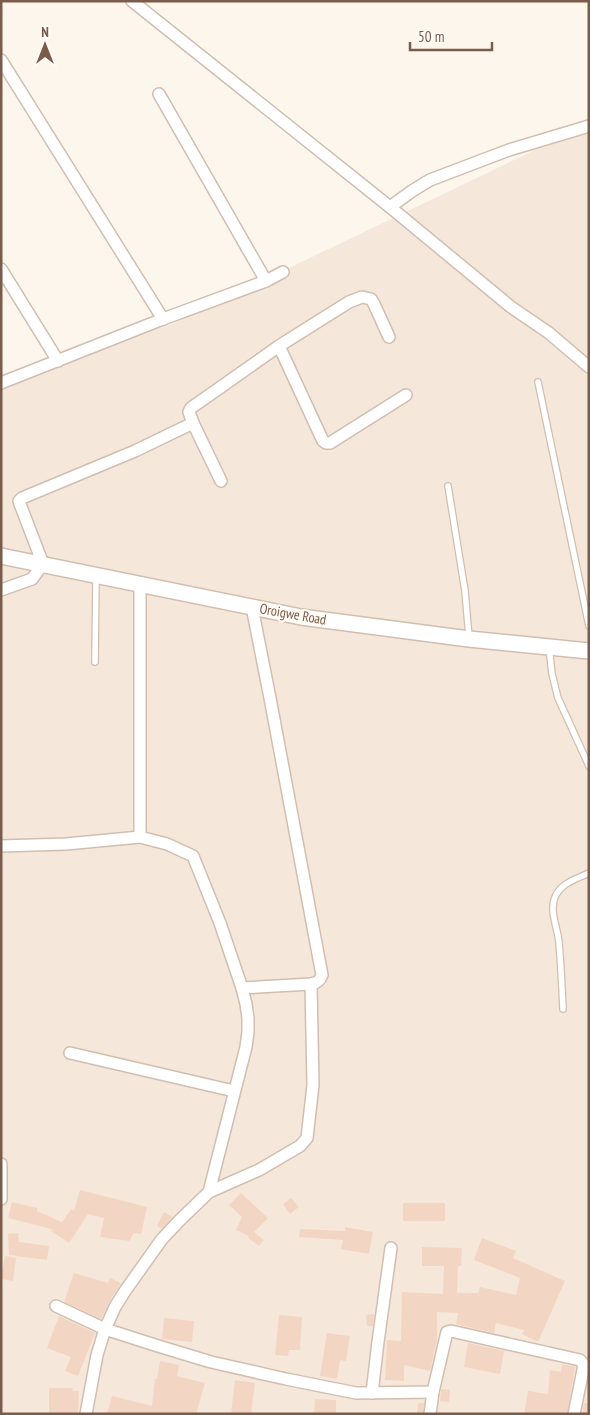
<svg xmlns="http://www.w3.org/2000/svg" width="590" height="1415" viewBox="0 0 590 1415" font-family="'PT Sans Narrow',sans-serif">
	<style>
		.residential { fill: #f5e8da }
		.building { fill: #f3d5c3 }
		.lines { fill: none; stroke-linecap: round; stroke-linejoin: round }
		.service-casing { stroke: #d1beb0; stroke-width: 8 }
		.minor-casing { stroke: #d1beb0; stroke-width: 14 }
		.tertiary-casing { stroke: #d1beb0; stroke-width: 18 }
		.service { stroke: #fff; stroke-width: 5.5 }
		.minor { stroke: #fff; stroke-width: 11 }
		.tertiary { stroke: #fff; stroke-width: 15 }
		.labels { text-anchor: middle; stroke-width: 4.5; stroke-linejoin: round; paint-order: stroke }
		.street-label { font-size: 14px; fill: #7a5c4d; stroke: #fffaf3 }
	</style>
	<rect width="100%" height="100%" fill="#fdf6ec"/>
	<!-- residential -->
	<path class="residential" d="M589,124v1290h-588v-1039l169,-50z"/>
	<!-- building -->
	<g class="building">
		<path d="M80,1190l67,17 -6,27 -7,-1 -5,8 -29,-4 4,-19 -16,-4 -19,29 -19,-13h5l-47,-12 4,-16 25,6v3l25,11 9,-13 3,2z"/>
		<path d="M241,1193l27,25 -14,14 10,8 -5,6 -11,-8 1,-2 -13,-6 6,-13 -13,-12z"/>
		<path d="M291,1198l8,9 -9,7 -7,-10z"/>
		<rect x="403" y="1203" width="42" height="18"/>
		<path d="M164,1212l9,5 -11,12 -5,-3z"/>
		<path d="M345,1227l28,5 -4,22 -28,-5 2,-9 -44,-3 1,-8 45,2z"/>
		<path d="M18,1233l1,9 30,4 -2,14 -38,-5 -1,-21z"/>
		<path d="M482,1238l34,13 -3,7 52,23 -27,61 -16,-8 2,-4 -28,-7 -2,10 -38,-9 2,-11 -21,-1v29l-7,30 -26,-6v16l-19,-1 2,-40 14,1 1,-49 41,2 1,-28h-22v-19l40,1 -1,18h-3l-1,27h21l2,-6 36,8 4,-17 -46,-18z"/>
		<path d="M5,1256l11,2 -3,23 -12,-2z"/>
		<path d="M74,1273l34,10 2,-5 11,5 -13,21 -7,15 -37,-17z"/>
		<path d="M374,1314l-1,12h-6l-1,-11z"/>
		<path d="M279,1315l23,2 -2,33h-11l-1,6 -13,-1z"/>
		<path d="M59,1316l36,17 -17,43 -13,-5 6,-14 -24,-9z"/>
		<path d="M164,1318l30,3 -2,21 -30,-3z"/>
		<path d="M327,1333l23,3 -4,25 -6,-1 -3,19 -17,-3z"/>
		<path d="M468,1343l36,8 -4,23 -36,-7z"/>
		<path d="M160,1361l19,4 -2,11 28,7 -9,31h-89l5,-18 40,10 3,-27h2z"/>
		<path d="M562,1364l13,3 -8,47h-43l4,-23 20,3 2,-24 11,2z"/>
		<path d="M235,1380l20,3 -4,31h-20z"/>
		<path d="M49,1388h24l-1,3h7l-1,23h-29z"/>
		<path d="M441,1389l9,1 -1,12 -9,-1z"/>
		<path d="M315,1399l21,1v14h-22z"/>
		<path d="M418,1403h6l-1,11 -6,-1z"/>
		<path d="M584,1403l5,1v10h-7z"/>
	</g>
	<g class="lines">
		<defs>
			<g id="service">
				<path d="M538,382l51,244"/>
				<path d="M448,486l17,105 4,46"/>
				<path d="M549,647l3,27 6,24 31,68"/>
				<path d="M95,662l1,-85"/>
				<path d="M563,1009c-1,-22 -2,-44 -4,-66 -1,-15 -10,-31 -4,-46 6,-14 21,-18 34,-24"/>
			</g>
			<g id="minor">
				<path d="M132,1l258,206 121,100 38,26 40,34"/>
				<path d="M1,60l162,259"/>
				<path d="M159,94l107,187"/>
				<path d="M390,207l22,-16 18,-11 79,-30 80,-24"/>
				<path d="M1,269l57,92"/>
				<path d="M279,346l44,95 3,2h4l76,-48"/>
				<path d="M1,383l162,-64 103,-38 17,-9"/>
				<path d="M193,423l28,58"/>
				<path d="M140,584v253"/>
				<path d="M1,590l31,-11 11,-15 -23,-60 -1,-3 3,-3 113,-47 58,-28 -4,-11 2,-4 88,-62 70,-44 13,-5 9,2 3,5 15,33"/>
				<path d="M1,846l65,-2 74,-7 27,7 26,12 27,67 22,65 4,16 2,14v14l-2,15 -37,145"/>
				<path d="M242,988l69,-4c6,-1 9,-3 11,-9l-52,-277 -18,-91"/>
				<path d="M70,1053l164,38"/>
				<path d="M1,1164v35"/>
				<path d="M56,1306l49,23 53,17 53,16 75,17 70,14 77,-1"/>
				<path d="M372,1393l6,-51 13,-94"/>
				<path d="M86,1414l11,-59 8,-26 10,-22 10,-16 37,-52 18,-19 29,-28 50,-22 41,-24 7,-8 6,-53 -2,-101"/>
				<path d="M430,1414l3,-22 13,-56 1,-4 4,-1 129,29 4,5 -10,49"/>
			</g>
			<path id="tertiary" d="M1,556l300,61 168,22 120,12"/>
		</defs>
		<!-- service casing -->
		<use href="#service" class="service-casing"/>
		<!-- minor casing -->
		<use href="#minor" class="minor-casing"/>
		<!-- tertiary casing -->
		<use href="#tertiary" class="tertiary-casing"/>
		<!-- service -->
		<use href="#service" class="service"/>
		<!-- minor -->
		<use href="#minor" class="minor"/>
		<!-- tertiary -->
		<use href="#tertiary" class="tertiary"/>
	</g>
	<g class="labels">
		<!-- street labels -->
		<g class="street-label">
			<text transform="translate(293 614) rotate(10)" y="5">Oroigwe Road</text>
		</g>
	</g>
	<!-- border -->
	<rect width="590" height="1415" fill="none" stroke="#7a5c4d" stroke-width="5"/>
	<!-- north arrow -->
	<g transform="translate(45 45)" stroke="#fffaf3" stroke-width="4" paint-order="stroke">
	<path d="M0-4L9 19L0 12L-9 19Z" fill="#7a5c4d"/>
	<text y="-8" font-size="14" font-weight="bold" text-anchor="middle" fill="#7a5c4d">N</text>
	</g>
	<!-- scale -->
	<path d="M410 42v8h82v-8" fill="none" stroke="#7a5c4d" stroke-width="2.5"/>
	<text x="418" y="42" font-size="15" fill="#7a5c4d" stroke="#fffaf3" stroke-width="4" paint-order="stroke">50 m</text>
</svg>
